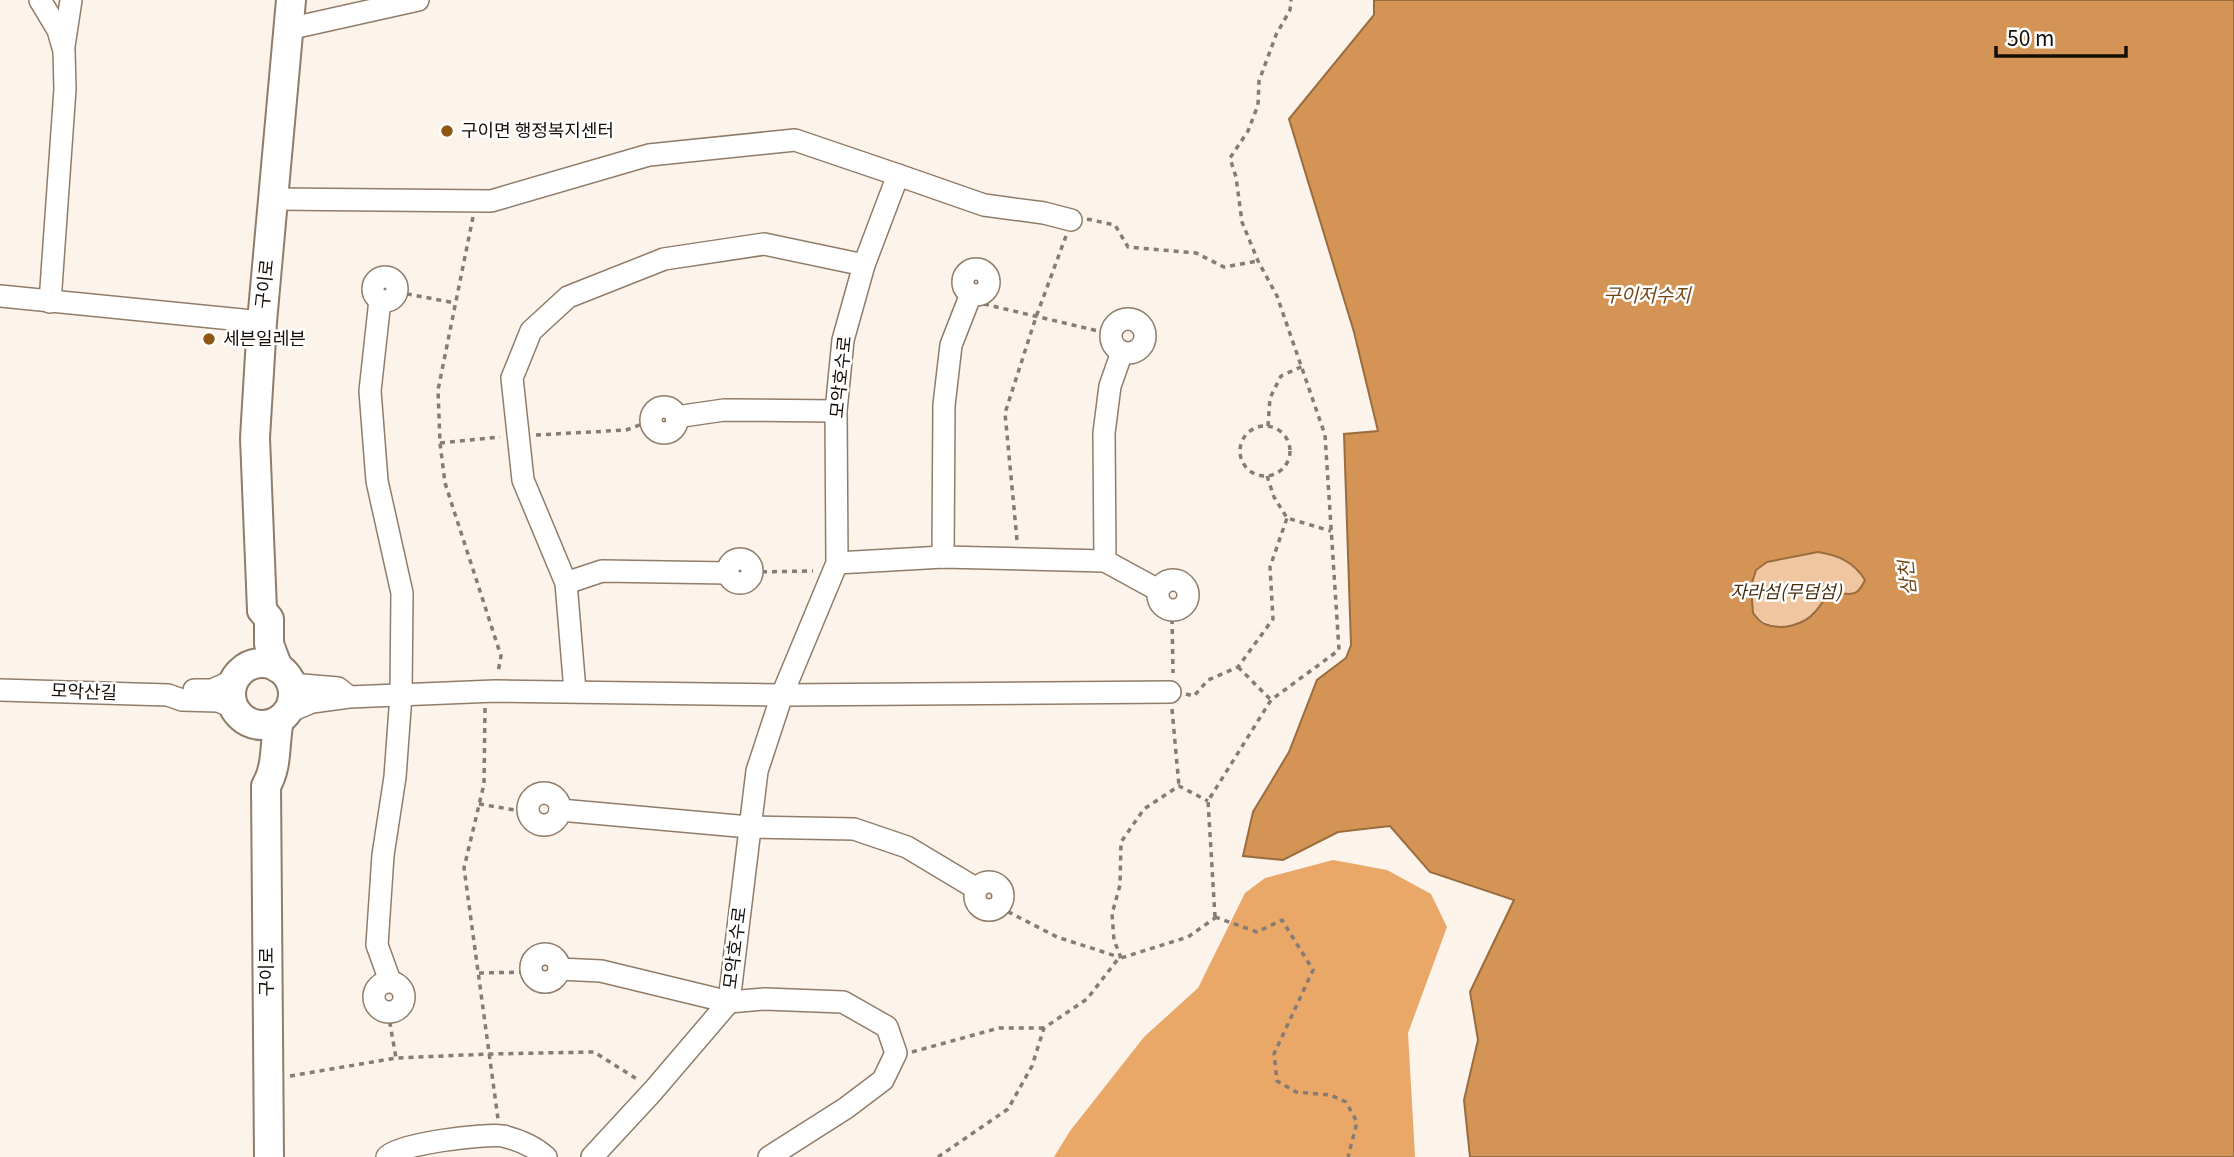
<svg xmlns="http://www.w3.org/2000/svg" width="2234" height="1157" viewBox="0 0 2234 1157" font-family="Georgia,'Noto Sans KR',serif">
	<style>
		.green { fill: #f0c6a0 }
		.forest { fill: #e9a768 }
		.water { fill: #d49455; stroke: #9b6c3e; stroke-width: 2; fill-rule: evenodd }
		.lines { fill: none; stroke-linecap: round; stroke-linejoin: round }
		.street-casing { stroke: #907c69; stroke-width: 24 }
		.secondary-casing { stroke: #907c69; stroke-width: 32 }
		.path { stroke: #847c75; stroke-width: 3.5; stroke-dasharray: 5 5; stroke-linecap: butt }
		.street { stroke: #fff; stroke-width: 21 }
		.secondary { stroke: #fff; stroke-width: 28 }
		.poi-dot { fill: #905712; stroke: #fff; stroke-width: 2.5 }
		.labels { text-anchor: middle; stroke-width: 5; stroke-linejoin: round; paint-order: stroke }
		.poi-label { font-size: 18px; fill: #160e08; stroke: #fff; text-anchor: start }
		.street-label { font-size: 18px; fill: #160e08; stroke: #fff }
		.park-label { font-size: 18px; font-style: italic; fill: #462c10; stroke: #fff }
		.water-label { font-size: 19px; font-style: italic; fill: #714516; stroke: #fff }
	</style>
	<rect width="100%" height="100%" fill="#fcf3eb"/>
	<!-- green -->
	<path class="green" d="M1818,552c20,3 36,10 47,28 -11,23 -16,8 -31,17 -4,3 -10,5 -14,8 -3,3 -4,7 -7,10 -18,16 -44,15 -60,-2l-2,-27 5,-16 11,-8z"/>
	<!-- forest -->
	<path class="forest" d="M1333,860l54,10 44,24 16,33 -39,106 7,124h-361l16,-26 74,-94 54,-49 47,-95 20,-15z"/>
	<!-- water -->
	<path class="water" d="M1374,0h860v1157h-764l-6,-57 14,-60 -8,-48 44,-92 -84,-28 -40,-46 -52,6 -55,28 -40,-4 10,-44 36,-60 28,-72 29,-22 5,-13 -7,-211 34,-3 -24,-99 -65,-213 85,-104zM1818,552c20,3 36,10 47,28 -11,24 -18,8 -35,16 -7,3 -10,11 -15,16 -11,13 -34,19 -50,12 -5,-2 -9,-7 -12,-11l-2,-27 5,-16 11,-8z"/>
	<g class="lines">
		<defs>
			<g id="street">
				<path d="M40,0l18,30 6,21 1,38 -15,213"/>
				<path d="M288,29l130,-29"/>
				<path d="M64,46l7,-46"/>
				<path d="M898,175l86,30 60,8 27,7"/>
				<path d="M274,199l217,2 158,-46 146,-15 103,35 -34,90 -21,75 -7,71 1,152 -55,132 -25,76 -28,231 -76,89 -61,66"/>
				<circle cx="976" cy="282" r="13"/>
				<circle cx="385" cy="289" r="12"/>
				<path d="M0,296l262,26"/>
				<path d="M380,300l-10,91 7,90 25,112 -1,102 -6,82 -12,78 -6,90 13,36"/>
				<circle cx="1128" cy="336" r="17"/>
				<path d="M1122,352l-12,34 -6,47 1,128 53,29"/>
				<circle cx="664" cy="420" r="13"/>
				<path d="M676,417l48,-7 112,1"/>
				<path d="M943,557l1,-152 7,-60 20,-51"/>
				<circle cx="740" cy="571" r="12"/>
				<path d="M837,563l106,-6 162,4"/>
				<circle cx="1173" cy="595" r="15"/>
				<path d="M566,583l36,-12 126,2"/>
				<path d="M291,684l47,4 10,8"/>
				<path d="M0,690l168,5 14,5 36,1 17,7"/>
				<path d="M194,690h18l23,-10"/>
				<path d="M575,691l-9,-108 -43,-103 -11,-102 19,-47 37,-34 96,-38 100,-15 100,21"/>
				<path d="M286,713l26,-11 37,-5 146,-6 287,4 388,-3"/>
				<circle cx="544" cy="809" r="16"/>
				<path d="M560,810l189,17 105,2 53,18 70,42"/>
				<circle cx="989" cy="896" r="14"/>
				<circle cx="545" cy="968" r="14"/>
				<path d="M559,969l42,2 128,31 36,-3 78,3 44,25 9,26 -13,27 -37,28 -77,49"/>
				<circle cx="389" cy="997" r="15"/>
				<path d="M387,1157c9,-13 99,-24 116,-21 16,4 31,10 43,21"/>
			</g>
			<g id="secondary">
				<path d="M262,610l-7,-172 7,-116 29,-322"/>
				<path d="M262,610l7,9v25l9,24"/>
				<circle cx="262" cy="694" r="31"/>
				<path d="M269,1157l-3,-371c12,-20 8,-43 13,-66"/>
			</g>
		</defs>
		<!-- street casing -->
		<use href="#street" class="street-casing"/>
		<!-- secondary casing -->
		<use href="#secondary" class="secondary-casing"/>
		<!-- path -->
		<g class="path">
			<path d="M473,217l-35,173 2,53 5,40 56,173 -3,16"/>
			<path d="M1087,219l28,6 13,22 68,6 28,14 34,-6"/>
			<path d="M397,292l58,11"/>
			<path d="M984,304l127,30"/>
			<path d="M1268,426l2,-28 11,-22 22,-10"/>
			<circle cx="1265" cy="451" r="25"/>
			<path d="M536,435l90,-5 24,-9"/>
			<path d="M440,443l60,-6"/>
			<path d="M1267,476l7,21 13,21 44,13"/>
			<path d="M1017,540l-12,-127 31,-96 30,-81"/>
			<path d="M752,572l61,-1"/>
			<path d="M1168,610l4,7 1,56"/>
			<path d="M1238,667l33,33"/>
			<path d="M1186,694l8,2 14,-16 30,-13 35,-48 -3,-52 17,-49"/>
			<path d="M485,708l-1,76 -20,84 34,251"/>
			<path d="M1172,709l7,77"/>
			<path d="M479,804l48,8"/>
			<path d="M999,907l58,30 62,20"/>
			<path d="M1215,917l-7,-116 63,-101 68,-50 -14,-215 -48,-139 -19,-35 -16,-39 -6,-45 -6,-19 18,-27 10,-26 1,-24 17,-46 14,-25 1,-10"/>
			<path d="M1215,917l42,15 25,-12 31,50 -39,84 3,27 19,11 34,3 16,7 11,20 -9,35"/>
			<path d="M1121,958l-7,-18 -2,-26 8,-29 1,-43 23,-33 35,-23 29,15"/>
			<path d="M479,973l53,-1"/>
			<path d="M388,1012l8,46"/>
			<path d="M912,1052l87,-24h45"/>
			<path d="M290,1076l106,-18 93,-4 105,-2 46,29"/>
			<path d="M938,1157l70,-48 24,-43 12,-38 43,-29 31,-40 70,-22 27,-19"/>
		</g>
		<!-- street -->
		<use href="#street" class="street"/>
		<!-- secondary -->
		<use href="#secondary" class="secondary"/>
	</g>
	<!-- markers -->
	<g class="poi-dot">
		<circle cx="447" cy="131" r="7"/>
		<circle cx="209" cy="339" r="7"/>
	</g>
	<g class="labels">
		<!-- poi labels -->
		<g class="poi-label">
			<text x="461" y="137">구이면 행정복지센터</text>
			<text x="223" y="345">세븐일레븐</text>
		</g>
		<!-- street labels -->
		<g class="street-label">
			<text transform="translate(265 284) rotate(-84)" y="6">구이로</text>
			<text transform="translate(841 377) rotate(-84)" y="6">모악호수로</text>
			<text transform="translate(84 692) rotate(2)" y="6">모악산길</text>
			<text transform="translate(735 948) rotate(-83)" y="6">모악호수로</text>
			<text transform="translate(267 972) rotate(-90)" y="6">구이로</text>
		</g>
		<!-- park labels -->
		<g class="park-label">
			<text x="1786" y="598">자라섬(무덤섬)</text>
		</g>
		<!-- water labels -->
		<g class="water-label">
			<text x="1647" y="302">구이저수지</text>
			<text transform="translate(1907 578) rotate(-96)" y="7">삼천</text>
		</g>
	</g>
	<!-- scale -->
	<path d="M1996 46v10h130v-10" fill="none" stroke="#160e08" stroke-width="3.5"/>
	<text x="2007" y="46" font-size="21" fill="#160e08" stroke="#ffffff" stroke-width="5" paint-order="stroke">50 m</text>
</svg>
